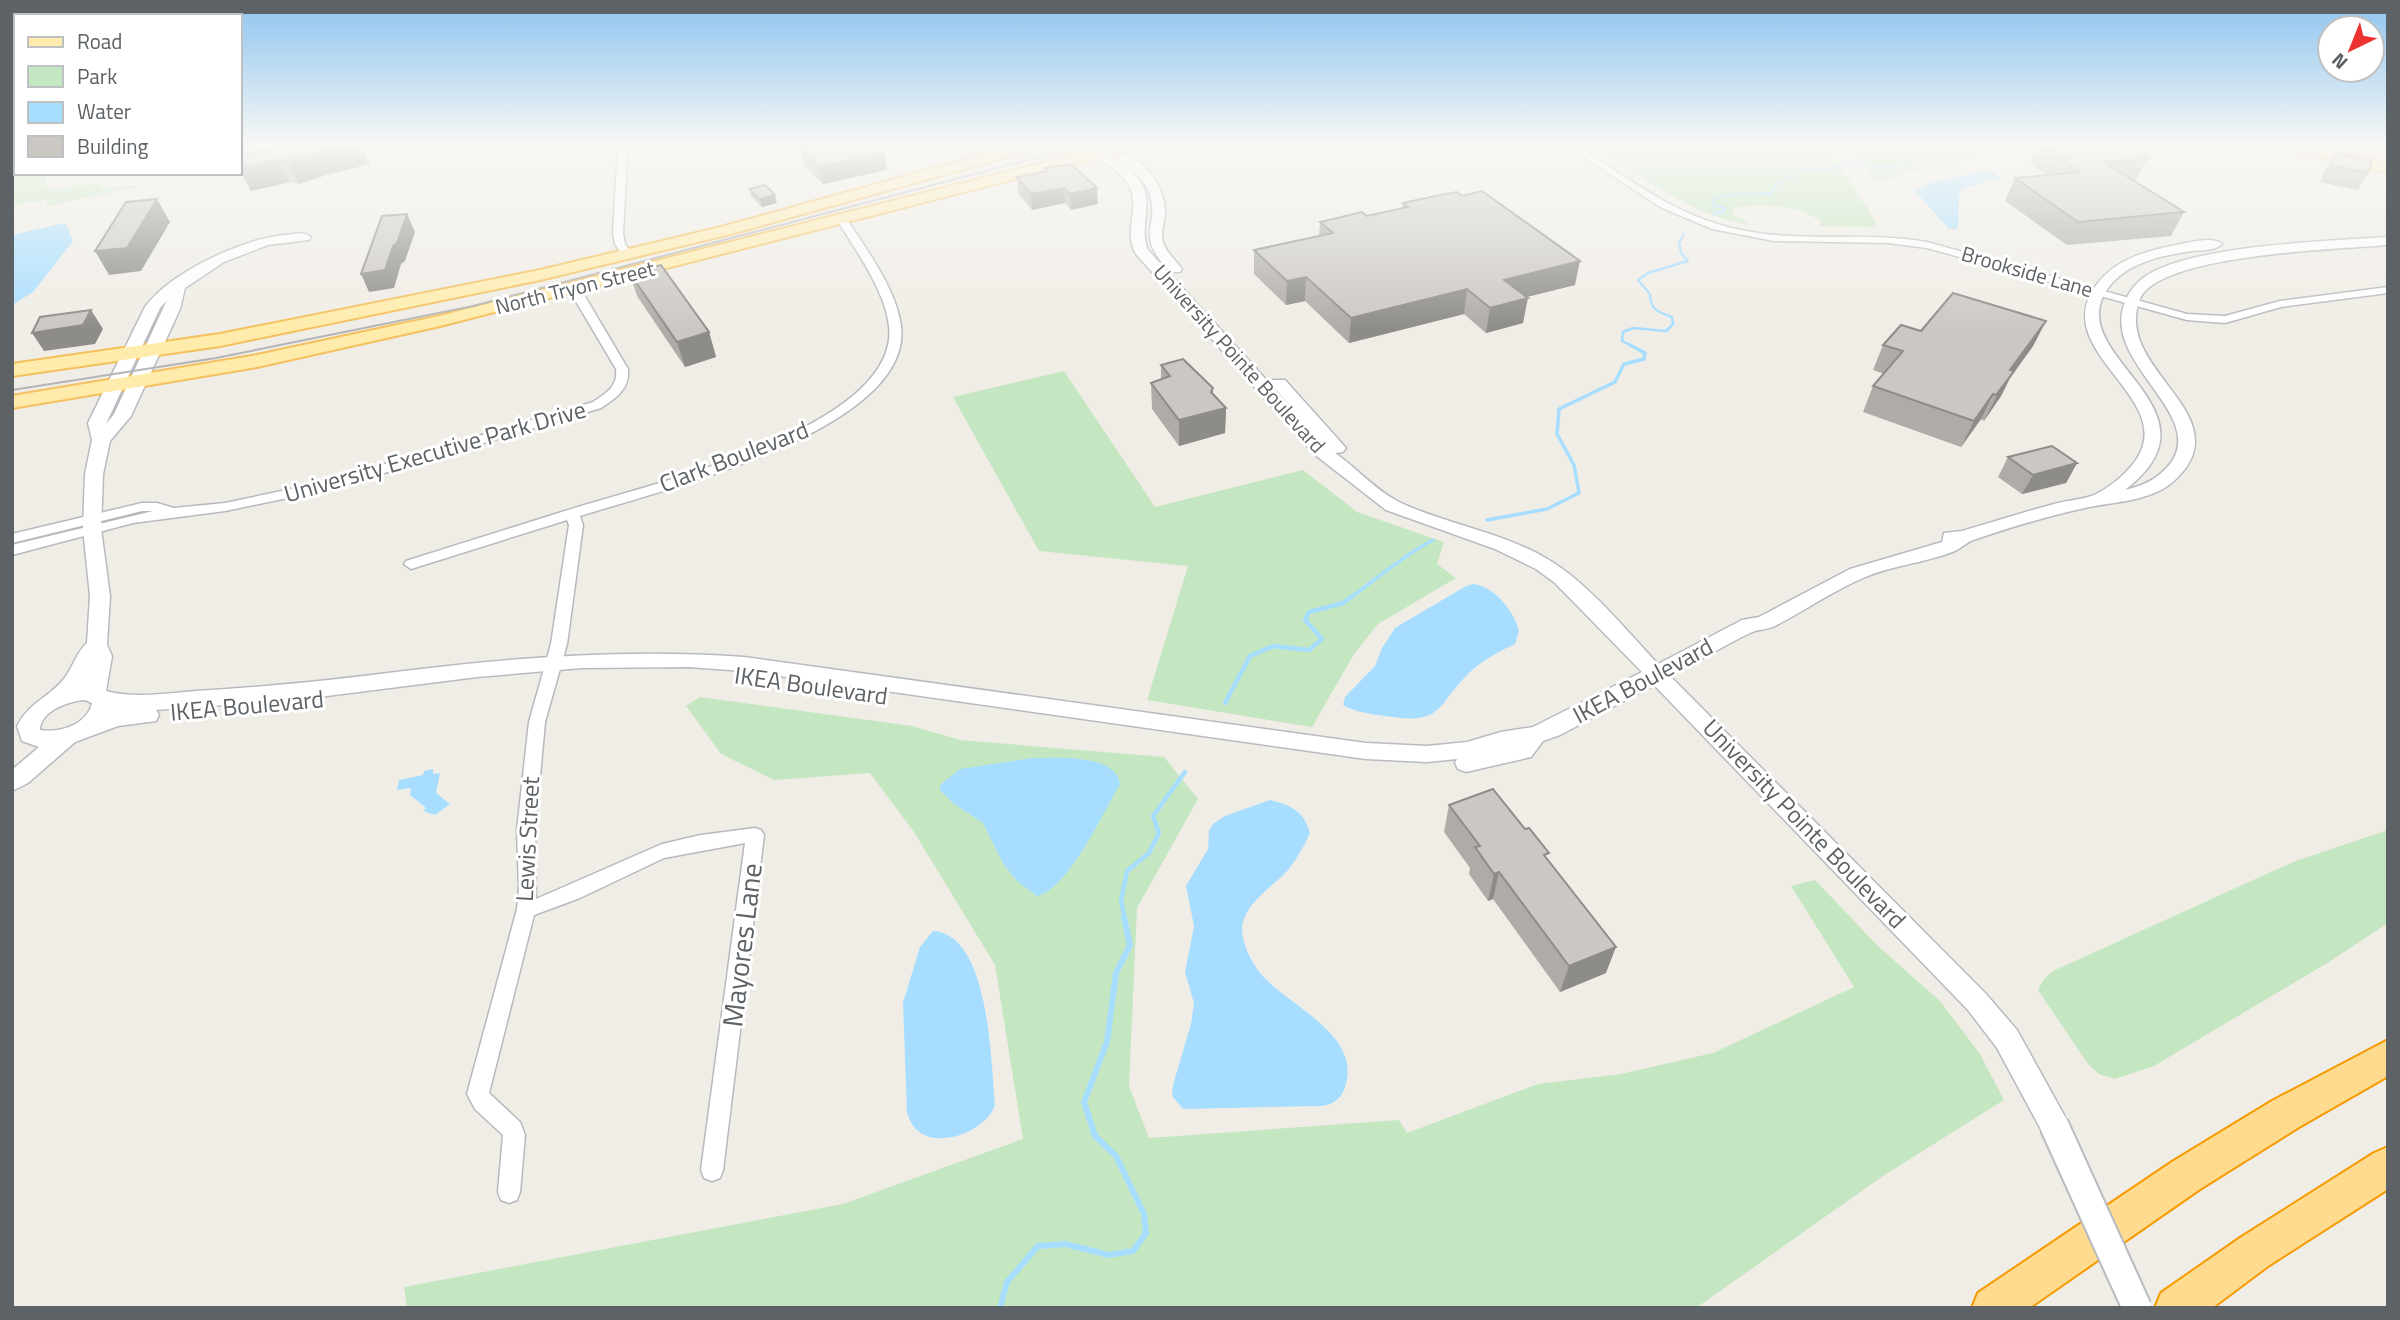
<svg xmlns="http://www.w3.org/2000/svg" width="2400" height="1320" viewBox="0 0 2400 1320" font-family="'Titillium Web',sans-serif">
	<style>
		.green { fill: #c4e7c2 }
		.water { fill: #a7deff }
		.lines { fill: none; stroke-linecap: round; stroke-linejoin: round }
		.stream-far3 { stroke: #a7deff; stroke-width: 2.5 }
		.stream-far2 { stroke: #a7deff; stroke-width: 3.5 }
		.stream-far1 { stroke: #a7deff; stroke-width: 4.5 }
		.stream { stroke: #a7deff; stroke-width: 6 }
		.street-casing { stroke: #b6b9bd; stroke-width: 3 }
		.secondary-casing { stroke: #b7bbc0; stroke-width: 3 }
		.primary-casing { stroke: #f4c05b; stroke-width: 4 }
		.highway-casing { stroke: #f69a00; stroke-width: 4 }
		.street { fill: #fff; fill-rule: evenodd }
		.secondary { fill: #fff; fill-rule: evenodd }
		.primary { fill: #ffecac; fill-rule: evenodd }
		.highway { fill: #fedb8e; fill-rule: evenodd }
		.tram { stroke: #b4b5b6; stroke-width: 2 }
		.secondary-bridge-casing { stroke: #b7bbc0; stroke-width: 32; stroke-linecap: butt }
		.secondary-bridge { stroke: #fff; stroke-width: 28 }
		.wall { fill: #afaca8 }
		.shaded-wall { fill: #8e8c88 }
		.building { fill: #cbc8c3; stroke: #8e8c88; stroke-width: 2 }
		.labels { text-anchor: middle; stroke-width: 6; stroke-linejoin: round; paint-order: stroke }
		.far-street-label { font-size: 21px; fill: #5d6266; stroke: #fff }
		.street-label { font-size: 24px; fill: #5d6266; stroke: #fff }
		.near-street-label { font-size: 28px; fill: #5d6266; stroke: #fff }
	</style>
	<rect width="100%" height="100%" fill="#f0ede6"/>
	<!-- green -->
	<g class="green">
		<path d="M12,145h4v28h29l2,16 56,-6 -3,5 46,-3 -99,21v-6l-35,5z"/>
		<path d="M1594,145h59l18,10 39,-3 18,-3 4,-4h95l50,79 -4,3 -53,-1 1,-5c-26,-16 -57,-18 -87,-13v7l14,7 -4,2c-56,-11 -103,-48 -150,-79z"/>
		<path d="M1853,145l69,2 66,-2 3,4 -3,4 -78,19 -28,10 -8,-3z"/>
		<path d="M1064,371l91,136 148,-37 54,42 87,30 -7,22 19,14 -78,46 -24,30 -42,73 -165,-27 41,-134 -149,-15 -86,-154z"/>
		<path d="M700,697l212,29 48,14 204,17 34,42 -61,109 -8,178 20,52 250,-18 8,13 131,-49 83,-10 92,-21 141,-66 -63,-101 24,-6 63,66 62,55 40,53 24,46 -121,76 -187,132h-1289l-3,-21 439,-83 180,-65 -28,-174 -81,-133 -44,-59 -96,7 -53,-26 -35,-48z"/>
		<path d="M2388,830v93l-59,39 -175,104 -39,13 -16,-5 -11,-10 -50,-74 6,-11 9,-8 240,-109z"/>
	</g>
	<!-- water -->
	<g class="water">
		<path d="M1988,170l7,2 5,9 -11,-1 -27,9 -3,7 -1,31 -3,3 -7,-2 -33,-37 18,-9z"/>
		<path d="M60,224h6l7,17 -40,51 -21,13v-70z"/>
		<path d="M1474,584c22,4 39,26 45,47l-4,13c-17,8 -32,16 -46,29 -35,35 -25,52 -84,43 -14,-2 -30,-4 -42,-11l2,-8 30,-31 7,-18 13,-20 71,-42z"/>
		<path d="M1032,758c23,0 84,-5 88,26 -16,27 -52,106 -83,112l-19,-14 -14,-17 -21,-42 -29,-19 -14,-14v-5l20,-16z"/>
		<path d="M433,769v5l7,-1 -4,20 14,11 -15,11 -12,-4 3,-3 -16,-13 1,-7 -14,2 2,-10 24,-5 1,-4z"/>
		<path d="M1270,800c21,5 34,11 40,33 -6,13 -13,26 -22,37 -15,17 -44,33 -46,58 0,16 9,33 18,45 26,32 103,61 85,114 -4,12 -11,17 -23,19l-139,3 -11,-13 1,-11 18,-61 3,-21 -9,-31 9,-46 -8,-40 22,-37 1,-18 4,-7 12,-8z"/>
		<path d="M933,931c57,3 58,132 62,174 -9,27 -60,46 -80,23 -4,-4 -6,-11 -8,-15l-4,-110 17,-56z"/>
	</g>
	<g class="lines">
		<!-- stream-far3 -->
		<g class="stream-far3">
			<path d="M1713,214l11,-3 1,-3 -13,-3 1,-4 11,-6 47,-2 5,-8 27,-15h21l30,-8 32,6 21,-5 17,-9 29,-1"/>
			<path d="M1634,347l-12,-6 1,-9 10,-4 33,3 7,-7 -1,-7c-14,-5 -22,-7 -22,-23l-12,-14 10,-7 40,-12 -7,-8 -2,-10 5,-9"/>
		</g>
		<!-- stream-far2 -->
		<g class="stream-far2">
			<path d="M1487,520l60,-11 32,-16 -5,-28 -17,-31 2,-25 56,-27 9,-18 20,-5 1,-6 -15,-8"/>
			<path d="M1347,600c27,-19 58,-46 86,-60"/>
		</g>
		<!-- stream-far1 -->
		<g class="stream-far1">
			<path d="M1225,703l25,-47 23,-10 36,4 13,-11 -17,-19 4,-8 34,-9 7,-5"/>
			<path d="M1125,919l-4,-18 6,-30 22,-18 10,-20 -6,-17 32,-44"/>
		</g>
		<!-- stream -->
		<path class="stream" d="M1000,1308l7,-26 31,-36 27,-2 44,11 24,-4 13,-18 -2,-19 -28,-58 -21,-20 -11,-34 23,-60 9,-69 14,-28 -6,-28"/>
		<defs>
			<g id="street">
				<path d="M618,145h10l-5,88 2,11 7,10 -5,3 -4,-1 -8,-12 -2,-11z"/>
				<path d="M1565,145h12c51,34 102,73 164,85 61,13 124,1 186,12l260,72 38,2 55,-15 108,-14v6l-107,14 -56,16 -38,-3 -260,-72 -39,-5 -114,-2 -62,-12 -50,-21z"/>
				<path d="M842,217l4,1c20,31 50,70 55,108 13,105 -247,166 -321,190l3,9 -16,119 -22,78 -10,108 1,69 126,-55 39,-9 54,-7 6,2 3,5 -41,335 -3,8 -8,3 -8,-3 -3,-8 44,-327 -81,15 -84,40 -46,17 -45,178 31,29 5,13 -5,57 -3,8 -8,3 -8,-3 -3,-8 5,-57 -28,-26 -8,-15 50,-185 2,-19 -2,-60 12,-108 22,-78 18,-119 -2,-5 -156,49 -7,-5 2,-3c54,-17 108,-34 162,-51 77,-25 308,-76 321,-170 5,-38 -33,-89 -52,-120z"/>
				<path d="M574,285l6,3 48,81c2,20 -12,29 -27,39l-270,81 -106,22 -92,12 -121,32v-10l141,-34h-11l-130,32v-9l130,-31h15l17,5 51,-5 99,-21 269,-80c13,-9 25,-15 23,-33l-48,-81z"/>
			</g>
			<g id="secondary">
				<path d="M1082,145c23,0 60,27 64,51 3,19 -6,35 2,54l153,168 -30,-34 2,-4h12l61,68 -3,4 -8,1c22,15 40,37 64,49 49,23 104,30 150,58 40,24 77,70 109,104l84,-44 17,-3 91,-48 92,-27 2,-9 18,-2c31,-9 62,-19 92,-27 13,-4 30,-4 42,-10 15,-7 35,-24 43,-39 33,-60 -92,-106 -42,-171 18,-24 46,-32 74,-38 13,-2 41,-11 51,-2 -7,7 -20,6 -30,7 -27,4 -59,10 -79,31 -65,71 122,124 12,208 18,-4 33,-11 45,-26 37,-49 -63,-98 -47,-156 4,-13 9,-21 20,-30 43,-33 188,-37 245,-41v8c-46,4 -229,9 -248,54 -27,67 89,110 45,170 -6,7 -11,13 -19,18 -24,15 -55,15 -81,21 -38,8 -76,20 -112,32 -7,3 -12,8 -18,11 -30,12 -63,14 -92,27 -30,13 -59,33 -88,48 -8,4 -17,3 -25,7 -27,13 -53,29 -80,43l316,318 31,36 47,85 4,10 -4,10 -10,4 -10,-4 -47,-87 -29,-38 -314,-325 -94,50 -17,6 -12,16 -65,15 -8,-3 -3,-6 2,-4 -30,3 -61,-3 -622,-88 -55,-4 -107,1 -105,9 -182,23 -139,10 3,5 -3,6 -38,5 -43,16 -47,41 -16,8v-21l27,-23 -17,-6 -5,-15c13,-25 34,-29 49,-50 8,-11 10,-23 21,-33l3,-47 -7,-67 2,-55 7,-34 -4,-17 57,-116c26,-35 97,-68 140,-72 10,-1 19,-4 26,2l-2,3 -41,5 -44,17 -39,26 -5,21 -49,107 -21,25 -7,33 -2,55 9,67 -3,49 5,11 -6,35c30,8 61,2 90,0 70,-4 138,-11 208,-20 113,-14 225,-22 340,-14l622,86 61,3 40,-4 34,-10 32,-5 109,-55 -87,-89 -19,-14 -41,-20 -109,-39 -72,-56 -178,-200c-14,-23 6,-48 -8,-70 -11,-17 -33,-24 -46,-39zM167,300l-53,114 -8,10 54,-116zM85,700l7,3c-5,22 -32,30 -52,27 0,-19 29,-29 45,-30z"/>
				<path d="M1124,154c24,8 42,36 41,61 -1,9 -5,18 -2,27 3,11 13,18 19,27l-2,3h-10c-39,-42 -7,-44 -22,-82 -6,-15 -20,-21 -30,-32z"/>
			</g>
			<g id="primary">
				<path d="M1018,145h24l-2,3 -309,86 -191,46 -320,66 -208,30v-12l208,-30 320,-64 181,-43z"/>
				<path d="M1113,145h25l-2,3 -696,178 -183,41 -245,41v-12l245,-41 182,-39z"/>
				<path d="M2274,145h29l85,18v9l-107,-23z"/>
			</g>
			<g id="highway">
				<path d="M2388,1040v36l-89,51 -99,62 -171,119h-57l6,-15 194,-131 100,-61z"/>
				<path d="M2388,1147v42l-120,77 -56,42h-57l6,-15 79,-55 134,-85z"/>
			</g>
		</defs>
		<!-- street casing -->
		<use href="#street" class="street-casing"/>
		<!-- secondary casing -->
		<use href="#secondary" class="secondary-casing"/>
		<!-- primary casing -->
		<use href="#primary" class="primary-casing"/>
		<!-- highway casing -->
		<use href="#highway" class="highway-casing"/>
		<!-- street -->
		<use href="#street" class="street"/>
		<!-- secondary -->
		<use href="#secondary" class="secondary"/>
		<!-- primary -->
		<use href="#primary" class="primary"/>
		<!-- highway -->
		<use href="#highway" class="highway"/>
		<!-- tram -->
		<path class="tram" d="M12,390l204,-32 257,-52 612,-161"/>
		<defs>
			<path id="secondary-bridge" d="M2054,1125l83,183"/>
		</defs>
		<!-- secondary-bridge casing -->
		<use href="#secondary-bridge" class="secondary-bridge-casing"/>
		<!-- secondary-bridge -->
		<use href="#secondary-bridge" class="secondary-bridge"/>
	</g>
	<!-- wall -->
	<g class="wall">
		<path d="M2038,145h93l18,11 -12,22 -3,3 50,31 -13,24 -104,9 -62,-44 10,-23 32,-3 -17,-12z"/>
		<path d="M800,149l87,21 -64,14 -19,-18z"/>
		<path d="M2335,153l33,20 -10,17 -38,-8 5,-12z"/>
		<path d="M240,156l130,8 -44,11 -27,9 -9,-2 -39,9 -11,-20z"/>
		<path d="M1045,168l53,36 -27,6 -6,-7 -33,7 -14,-17 -1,-16 28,-5z"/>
		<path d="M749,189l28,14 -15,4 -11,-11z"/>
		<path d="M1403,203l172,82 -49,12 -3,26 -37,10 -22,-19 -115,29 -44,-42 -19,4 -32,-31v-24l65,-14 1,-14 47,-6 35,-7z"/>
		<path d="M629,272l80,60 7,25 -31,10 -48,-71z"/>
		<path d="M2046,321l-13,25 -23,32 -9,18 -17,25 -3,-2 -20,28 -98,-35 10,-26 11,-12 -11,-4 10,-25 38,-14z"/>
		<path d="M1161,365l52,23v5l13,15 -1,25 -46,13 -27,-37 -1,-26 10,-3z"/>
		<path d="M2008,457l69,6 -11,20 -44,11 -24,-17z"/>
		<path d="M1449,805l98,54 59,114 -46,19 -67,-93 -5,2 -19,-27 1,-6 -26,-36z"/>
	</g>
	<!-- shaded-wall -->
	<g class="shaded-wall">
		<path d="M347,145h15l8,19 -44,11 -27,9 -11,-23 28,-8z"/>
		<path d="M1478,145h14l-15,3z"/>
		<path d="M884,153l3,17 -64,14 -4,-17z"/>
		<path d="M279,160l11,22 -39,9 -11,-23z"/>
		<path d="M1064,188l1,15 -33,7 -1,-16z"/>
		<path d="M1097,188l1,16 -27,6 -1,-16z"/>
		<path d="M775,195l2,8 -15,4 -2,-8z"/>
		<path d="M157,199l13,23 -29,49 -32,4 -14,-24z"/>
		<path d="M407,214l8,18 -10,29 -4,3 -7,24 -25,4 -8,-18z"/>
		<path d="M1580,261l-5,24 -76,19 5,-24z"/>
		<path d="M1306,277l-1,24 -19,4 1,-24z"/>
		<path d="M1467,289l-3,25 -115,29 2,-25z"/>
		<path d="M1528,298l-5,25 -37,10 4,-25z"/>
		<path d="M91,310l12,19 -8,15 -51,7 -12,-18z"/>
		<path d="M2046,321l-13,25 -23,32 -9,18 -17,25 26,-51z"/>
		<path d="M709,332l7,25 -31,10 -8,-25z"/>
		<path d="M1213,388v23l13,-3 -1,25 -46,13v-26l32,-28z"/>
		<path d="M1993,394l-12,25 -20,28 13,-26z"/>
		<path d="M2077,463l-11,20 -44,11 11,-19z"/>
		<path d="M1499,872l-6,27 -5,2 6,-27z"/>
		<path d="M1616,947l-10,26 -46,19 9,-26z"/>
	</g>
	<!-- building -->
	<g class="building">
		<path d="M289,145h58l-31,8 -28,8 -9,-1 -39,8v-12z"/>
		<path d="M815,145h60l9,8 -65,14 -19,-18z"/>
		<path d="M2046,145h85l18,11h-7l4,3 -42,3 80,50 -106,10 -63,-44 65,-6 -19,-13h6z"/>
		<path d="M2335,153l37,8 -4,12 -37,-8z"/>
		<path d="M1071,164l26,24 -27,6 -6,-6 -33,6 -14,-17 31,-6 -3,-3z"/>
		<path d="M765,185l10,10 -15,4 -11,-10z"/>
		<path d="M1482,191l98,70 -76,19 24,18 -38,10 -23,-19 -116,29 -45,-41 -19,4 -33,-31 79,-17 -13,-11 42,-10 5,4 41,-9 -5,-4 37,-8 17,-3 5,4z"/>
		<path d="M157,199l-30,49 -32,3 31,-49z"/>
		<path d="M407,214l-10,29 -4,3 -8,24 -24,4 21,-58z"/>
		<path d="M661,265l48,67 -32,10 -48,-70z"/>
		<path d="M1953,293l93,28 -36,49 4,1 -18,24 -3,-1 -19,27 -101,-35 30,-35 -20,-6 18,-20 20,6z"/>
		<path d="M91,310l-8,15 -51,8 8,-16z"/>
		<path d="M1183,359l30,29 -2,4 15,16 -47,12 -28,-37 19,-7 -9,-11z"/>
		<path d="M2052,446l25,17 -44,12 -25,-18z"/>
		<path d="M1493,789l32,40 4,-1 20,25 -5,2 72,92 -47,19 -70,-94 -5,2 -19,-27 5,-1 -31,-41z"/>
	</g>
	<!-- sky -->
	<linearGradient id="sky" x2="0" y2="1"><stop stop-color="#8ec5f1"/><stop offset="0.44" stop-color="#f8f7f4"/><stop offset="1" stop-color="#f8f7f4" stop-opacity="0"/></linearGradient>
	<rect width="2400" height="330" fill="url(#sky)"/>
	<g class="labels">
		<!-- far-street labels -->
		<g class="far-street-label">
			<text transform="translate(2027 272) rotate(16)" y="7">Brookside Lane</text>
			<text transform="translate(575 288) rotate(-14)" y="7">North Tryon Street</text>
			<text transform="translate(1239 359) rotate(48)" y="7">University Pointe Boulevard</text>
		</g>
		<!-- street labels -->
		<g class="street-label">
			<text transform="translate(435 452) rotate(-16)" y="8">University Executive Park Drive</text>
			<text transform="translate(734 457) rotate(-21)" y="8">Clark Boulevard</text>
			<text transform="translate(1643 681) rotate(-28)" y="8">IKEA Boulevard</text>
			<text transform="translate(811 686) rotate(8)" y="8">IKEA Boulevard</text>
			<text transform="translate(247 706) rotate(-5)" y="8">IKEA Boulevard</text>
			<text transform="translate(1804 824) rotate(46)" y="8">University Pointe Boulevard</text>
			<text transform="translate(528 839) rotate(-87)" y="8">Lewis Street</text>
		</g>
		<!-- near-street labels -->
		<g class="near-street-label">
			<text transform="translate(742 945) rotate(-83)" y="10">Mayores Lane</text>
		</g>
	</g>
	<!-- border -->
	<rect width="2400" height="1320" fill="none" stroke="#5d6266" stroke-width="28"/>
	<!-- legend -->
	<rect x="14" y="14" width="228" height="161" fill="#ffffff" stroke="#bec0c2" stroke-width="2"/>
	<rect x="28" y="37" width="35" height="10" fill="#ffecac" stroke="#bec0c2" stroke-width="2"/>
	<text x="77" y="49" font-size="21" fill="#5d6266">Road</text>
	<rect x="28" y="66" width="35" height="21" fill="#c4e7c2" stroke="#bec0c2" stroke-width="2"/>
	<text x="77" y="84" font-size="21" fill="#5d6266">Park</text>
	<rect x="28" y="102" width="35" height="21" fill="#a7deff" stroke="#bec0c2" stroke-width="2"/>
	<text x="77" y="119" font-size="21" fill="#5d6266">Water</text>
	<rect x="28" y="136" width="35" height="21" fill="#cbc8c3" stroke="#bec0c2" stroke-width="2"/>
	<text x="77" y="154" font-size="21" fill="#5d6266">Building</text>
	<!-- north arrow -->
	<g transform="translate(2351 49) rotate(223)"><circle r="33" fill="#ffffff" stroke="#bec0c2" stroke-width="2"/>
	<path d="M0-5L12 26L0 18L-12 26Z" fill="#ec3330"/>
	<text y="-10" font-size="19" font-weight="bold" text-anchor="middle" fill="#5d6266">N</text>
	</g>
</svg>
